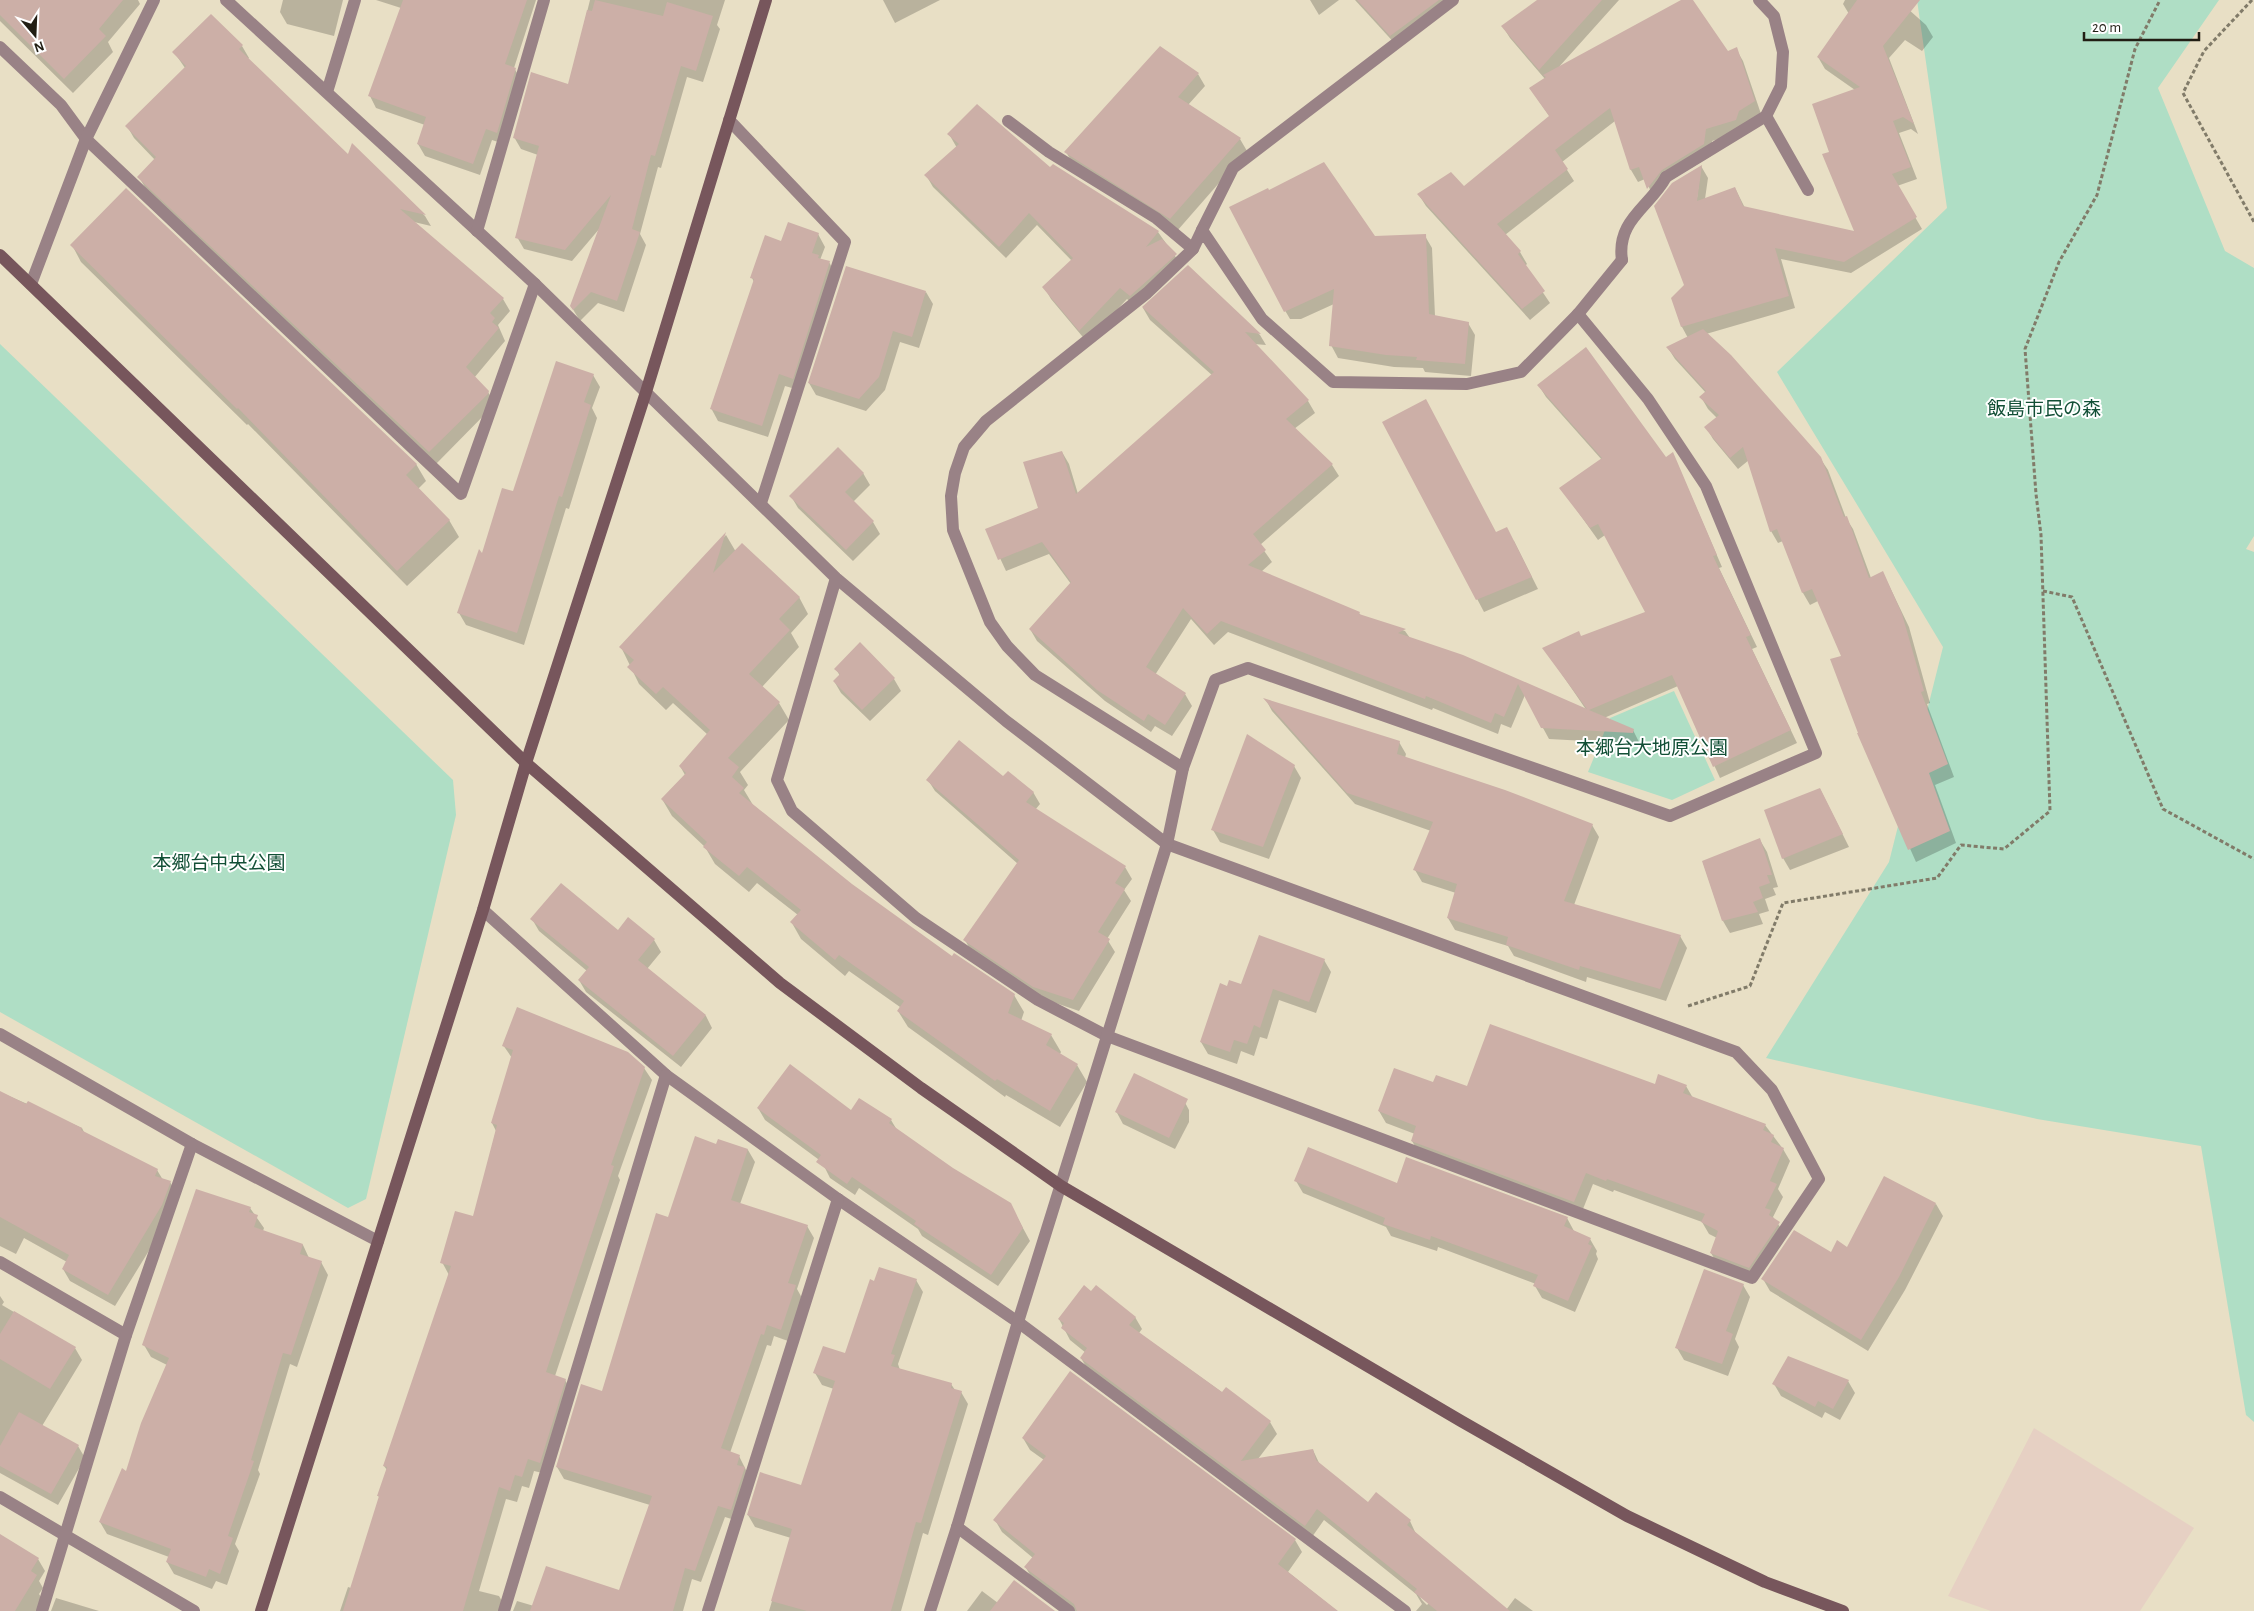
<svg xmlns="http://www.w3.org/2000/svg" width="2254" height="1611" viewBox="0 0 2254 1611" font-family="'Alegreya Sans','Noto Sans JP',sans-serif">
	<style>
		.commercial { fill: #e6d0c3 }
		.green { fill: #afdec5 }
		.shadow { fill: #0003; fill-rule: evenodd }
		.building { fill: #ccafa7 }
		.lines { fill: none; stroke-linecap: round; stroke-linejoin: round }
		.path { stroke: #817b69; stroke-width: 3; stroke-dasharray: 4 2.5; stroke-linecap: butt }
		.lane { stroke: #998286; stroke-width: 12 }
		.street { stroke: #998286; stroke-width: 12 }
		.secondary { stroke: #77565c; stroke-width: 12 }
		.labels { text-anchor: middle; stroke-width: 4; stroke-linejoin: round; paint-order: stroke }
		.park-label { font-size: 19px; fill: #124f36; stroke: #fff }
	</style>
	<rect width="100%" height="100%" fill="#e8dfc5"/>
	<!-- commercial -->
	<path class="commercial" d="M2034,1428l160,100 -54,83h-149l-43,-15z"/>
	<!-- green -->
	<g class="green">
		<path d="M1917,0h302l-61,88 67,163 29,17v268l-8,13 8,3v870l-8,-7 -45,-269 -164,-27 -271,-61 123,-196 54,-215 -166,-275 170,-164z"/>
		<path d="M0,344l453,436 3,35 -90,384 -18,9 -348,-196z"/>
		<path d="M1674,691l41,89 -43,20 -84,-28 22,-54z"/>
	</g>
	<!-- shadow -->
	<g class="shadow">
		<path d="M0,0h138l2,4 -32,38 5,10 -40,41 -73,-72z"/>
		<path d="M283,0h60l-9,36 -47,-12 -7,-12z"/>
		<path d="M376,0h160l-22,68 8,13 -18,63 -12,-4 -12,35 -55,-19 -7,-12 7,-19 -49,-17 -6,-12 31,-88z"/>
		<path d="M590,0h135l-8,25 3,4 -17,53 -16,-5 -26,91 -3,-1 -18,67 6,11 -22,67 -26,-9 -18,18 -9,-15 29,-78 -28,33 -48,-12 -7,-12 21,-82 -17,-6 -7,-12 55,-52z"/>
		<path d="M883,0h57l-45,23z"/>
		<path d="M1310,0h29l-20,15z"/>
		<path d="M1355,0h100l-57,47z"/>
		<path d="M1539,0h80l-61,68 125,-68h8l37,53 8,-4 7,12 18,53 -18,18 -31,9 -1,15 -43,26 -13,18 -10,-21 -7,3 -7,-12 -16,-49 -53,41 12,19 -69,54 15,17 7,12 -2,2 25,37 -20,17 -104,-114 -7,-11 45,-7 86,-71 -20,-29 15,-9 -35,-41 -7,-11z"/>
		<path d="M1845,0h53l28,25 7,12 -11,14 -17,-11 -16,18 29,76 -7,-5 -12,4 18,46 -20,7 25,43 -71,44 -70,-14 14,49 -89,26 114,124 8,12 18,48 7,11 18,49 12,-5 26,54 21,76 -3,1 27,73 -19,8 21,58 -40,19 -57,-128 -16,-78 -25,-55 -8,4 -7,-12 -20,-52 -5,2 -7,-12 -22,-71 -11,9 -25,-30 -7,-12 11,-9 -9,-9 -7,-12 5,-4 -31,-34 -7,-11 20,-10 -6,-11 -10,-29 14,-13 15,-119 7,12 -3,21 30,-11 10,20 111,25 -26,-81 25,-62 -30,-21 -7,-12 31,-43 -6,-10z"/>
		<path d="M242,46l7,12 -2,2 101,96 4,-11 73,71 6,10 -17,-4 89,77 7,12 -12,14 7,16 -31,37 14,14 7,12 -59,60 -290,-275 -7,-12 16,-17 -21,-22 -7,-12 58,-58 -11,-16z"/>
		<path d="M1198,74l7,12 -17,19 52,34 7,12 -70,80 -104,-67 -7,-12z"/>
		<path d="M949,134l102,35 3,-3 104,66 24,34 -45,42 -10,-9 -40,43 -36,-43 -7,-12 28,-26 -35,-36 -31,33 -73,-71 -7,-12 31,-27z"/>
		<path d="M1269,191l105,46 51,-1 7,12 3,68 33,7 7,12 -4,41 -46,-4 -2,-4 -29,-1 -56,-9 -7,-13 3,-41 -33,15h-11l-7,-12z"/>
		<path d="M818,234l7,13 -5,13 9,2 7,13 -37,115 -14,-4 -17,51 -50,-16 -7,-13 43,-126 -2,-4 30,-35z"/>
		<path d="M72,245l344,219 10,17 -8,8 31,31 10,17 -52,49 -159,-162 -1,1 -166,-163z"/>
		<path d="M1188,267l72,68 6,10 -12,-1 54,57 7,12 -21,16 38,36 7,11 -79,69 12,17 -11,10 98,41 3,4 43,14 5,7 177,73 -43,-63 37,-10 66,-26 -42,-77 -7,5 -37,-52 41,-28 -56,-63 -7,-11 127,73 7,-5 49,113 -3,1 38,79 -5,2 45,94 -77,35 -42,-92 -74,32 29,12 7,14 -91,-5 -24,-44 -14,33 -10,-4 -3,10 -65,-26 -1,2 -204,-78 -14,13 -23,-26 -36,56 30,19 7,12 -20,30 -17,-10 -4,6 -46,-31 -68,-60 -7,-12 41,-45 -22,-30 -43,17 -19,-41 52,-22 23,-56 7,12 9,30 135,-118 -63,-56 -7,-12z"/>
		<path d="M926,292l7,12 -14,44 -19,-6 -15,48 -19,21 -50,-16 -7,-12z"/>
		<path d="M593,375l7,12 -8,21 5,10 -28,91 -3,-1 -42,137 -58,-20 -7,-12 24,-58 30,-62z"/>
		<path d="M1384,422l112,111 18,8 24,48 -54,23z"/>
		<path d="M863,473l7,12 -17,17 20,20 7,12 -27,27 -55,-53 -7,-12z"/>
		<path d="M726,535l10,17 63,45 9,17 -17,19 8,14 -37,40 17,16 10,17 -49,52 8,13 -4,5 9,15 98,80 101,73 62,37 10,17 -3,9 30,14 10,17 -1,2 17,11 10,17 -27,45 -54,-32 -1,2 -97,-70 -10,-16 2,-4 -51,-36 -4,5 -44,-37 -9,-16 6,-8 -41,-32 -8,9 -34,-28 -10,-17 -33,-31 -10,-17 23,-24 -5,-9 28,-31 -35,-32 -7,7 -27,-26 -18,-37z"/>
		<path d="M860,644l34,35 7,12 -31,30 -29,-28 -7,-12 6,-5 -4,-7z"/>
		<path d="M1266,700l133,42 7,12 -1,4 187,67 7,12 -25,68 106,31 7,12 -21,53 -79,-24 -1,5 -72,-26 -6,-10 -53,-16 -7,-12 8,-25 -34,-11 -7,-12 16,-39 -76,-27 -83,-93z"/>
		<path d="M1294,766l7,12 -32,81 -49,-17 -7,-12z"/>
		<path d="M1003,778l30,14 7,12 -5,6 90,57 7,12 -8,11 7,11 -24,38 8,13 -36,59 -38,-13 -70,-47 -6,-11 53,-76 -83,-73 -7,-11z"/>
		<path d="M1820,789l29,58 -59,23 -7,-12z"/>
		<path d="M1760,840l7,12 11,35 -5,1 3,7 -11,4 4,12 -10,3 4,10 -33,9 -7,-12 -20,-59z"/>
		<path d="M532,919l86,12 11,-12 25,21 7,12 -14,17 59,47 6,12 -31,39 -95,-75 -7,-12 8,-9 -48,-40z"/>
		<path d="M1324,960l7,12 -15,41 -37,-13 -12,39 -7,-2 -6,19 -13,-5 -4,13 -29,-10 -7,-12 27,-55 14,-1z"/>
		<path d="M503,1045l141,23 8,12 -34,96 2,4 -65,196 10,4 7,12 -25,82 -13,-3 -5,17 -7,-2 -5,16 -11,-3 -27,92 20,5 7,12v3h-166l8,-24 3,1 29,-90 -2,-2 9,-26 -3,-4 65,-191 -7,-13 32,-45 22,-86 -4,-8 20,-65z"/>
		<path d="M1434,1084l34,4 218,-2 7,12 72,27 18,24 7,12 -12,28 5,8 -10,20 13,18 -30,45 -38,-15 -7,-12 6,-15 -8,-4 -7,-12 -88,-32 -1,2 -20,-8 -12,30 -162,-61 -7,-12 3,-7 -29,-11 -7,-12z"/>
		<path d="M0,1092l82,36 3,6 72,36 6,10 7,2 7,12 -8,24 -54,88 -45,-25 -7,-12 4,-7 -43,-24 -8,16 -16,-8z"/>
		<path d="M1182,1097l7,13v12l-14,27 -52,-25 -7,-13z"/>
		<path d="M758,1108l94,4 39,8 6,10 120,87 13,24 -32,45 -76,-50 -4,-7 -59,-41 -4,7 -25,-17 -8,-16 -57,-42z"/>
		<path d="M717,1145l31,5 7,12 -15,42 67,22 7,12 -17,51 5,9 -14,43 -14,-5 -3,10 -4,-1 -37,108 9,3 12,24 -13,41 -13,-4 -24,65 -9,-3 -9,32h-170l4,-10 17,5 86,-15 30,-86 -86,-26 -7,-12 45,-74 67,-175z"/>
		<path d="M1296,1181l102,4 169,33 7,13 16,8 7,12 -1,3 2,5 -23,53 -33,-14 -7,-12 1,-2 -98,-37 -1,4 -46,-15 -5,-9 -83,-34z"/>
		<path d="M1936,1204l7,12 -38,74 -37,61 -98,-60 -7,-12 85,-31z"/>
		<path d="M250,1208l14,20 -1,3 40,14 6,13 12,4 7,13 -31,92 -7,-3 -32,106 2,4 -25,70 4,7 -12,34 -11,-4 -4,8 -38,-15 -7,-12 2,-5 -62,-23 -7,-12 27,-49 40,-108 -16,-8 -7,-12z"/>
		<path d="M916,1280l7,12 -25,72 2,6 51,14 4,6 6,2 7,12 -40,131 -5,-2 -22,78h-132l22,-73 -36,-11 -7,-12 54,-29 32,-97 -12,-4 -7,-12 31,-19 29,-72z"/>
		<path d="M1743,1285l7,12 -15,42 4,8 -11,29 -44,-16 -7,-12z"/>
		<path d="M0,1296l4,6 -2,3 73,43 7,12 -40,66 36,20 7,12 -27,47 -58,-32z"/>
		<path d="M1135,1317l7,12 -3,4 84,60 47,29 7,12 -19,25 55,-9 7,15 48,38 42,18 6,13 90,76 9,-12 18,13h-117l6,-7 -6,-10 -92,-74 -12,17 -224,-167 -7,-12 5,-5 -16,-13 -11,-21zM1419,1595l10,8 -2,2 -5,-5z"/>
		<path d="M1848,1381l7,12 -15,27 -15,-8 -3,6 -41,-22 -7,-12z"/>
		<path d="M1023,1438l272,102 7,12 -14,20 49,39h-262l-42,-31 -7,-12 7,-10 -31,-26 -7,-12 49,-60 -14,-10z"/>
		<path d="M0,1548l38,11 7,12 -6,10 4,7 -4,6 7,11 -2,6h-44z"/>
		<path d="M982,1591l16,12 55,8h-86z"/>
		<path d="M56,1598l43,13h-48z"/>
	</g>
	<!-- building -->
	<g class="building">
		<path d="M0,0h123l-24,29 7,7 -42,43 -64,-64z"/>
		<path d="M403,0h124l-22,64 11,4 -19,65 -11,-4 -13,35 -56,-20 9,-27 -58,-21z"/>
		<path d="M595,0l68,16 4,-14 46,14 -17,55 -15,-5 -26,90 -4,-1 -19,74 8,3 -23,69 -26,-9 -18,18 -3,-4 41,-111 -46,55 -50,-12 24,-92 -26,-8 18,-66 37,12 19,-74 5,1z"/>
		<path d="M1357,0h82l-49,36z"/>
		<path d="M1537,0h65l-63,70 -38,-44z"/>
		<path d="M1681,0h12l35,51 9,-4 18,54 -16,10 -3,9 -30,9 -2,15 -42,26 -15,19 -8,-22 -9,3 -20,-62 -55,42 13,19 -71,55 24,27 -3,3 27,37 -23,18 -105,-115 34,-22 13,14 85,-70 -20,-28 17,-11 -3,-2z"/>
		<path d="M1857,0h63l-37,46 31,78 -11,-7 -10,4 18,46 -19,7 25,43 -73,45 -69,-14 14,48 -108,31 -10,-29 13,-13 -30,-79 18,-23 30,-18 -5,36 38,-14 8,19 111,25 -32,-77 7,-2 -17,-48 48,-17 -43,-30z"/>
		<path d="M211,14l32,31 -4,4 109,105 4,-11 74,72 -26,-6 104,89 -14,15 5,5 -3,4 7,6 -33,39 23,24 -1,3 -59,58 -292,-275 19,-20 -31,-31 61,-60 -14,-14z"/>
		<path d="M1160,46l39,27 -21,24 63,41 -71,81 -106,-67z"/>
		<path d="M977,104l73,63 3,-3 106,67 -13,16 16,-8 15,15 -47,42 -10,-8 -41,43 -37,-44 31,-29 -44,-45 -30,34 -75,-72 35,-31 -12,-10z"/>
		<path d="M1324,162l51,74 51,-2 3,80 40,8 -4,42 -49,-4 1,-3 -31,-2 -57,-9 5,-57 -50,23 -55,-105 39,-19 1,2z"/>
		<path d="M126,188l291,276 -11,11 44,45 -53,51 -159,-163 -1,1 -167,-164z"/>
		<path d="M788,222l31,11 -7,20 7,2 -1,3 12,3 -37,118 -14,-5 -17,52 -52,-17 44,-130 -4,-1 15,-43 16,6z"/>
		<path d="M1188,265l73,69 -16,-2 64,68 -23,19 47,45 -80,70 13,16 -18,15 112,47 -1,2 47,15 -8,4 65,22 124,54 -45,-61 37,-17 2,5 64,-24 -47,-88 -8,4 -31,-40 43,-30 -65,-73 49,-38 80,110 7,-5 44,103 -4,1 38,79 -5,2 45,93 -78,37 -41,-92 -83,35 45,19 -1,4 -92,-5 -23,-44 -14,33 -9,-4 -4,10 -65,-27 -1,3 -204,-78 -14,13 -24,-26 -37,59 40,26 -21,32 -17,-11 -4,7 -47,-31 -68,-61 42,-47 -29,-40 -44,18 -13,-31 53,-21 -15,-46 39,-11 14,43 138,-122 -72,-65z"/>
		<path d="M846,266l80,25 -14,46 -19,-6 -14,46 -20,22 -51,-16z"/>
		<path d="M1703,329l28,26 90,102 23,60 3,-1 22,62 14,-7 19,43 22,77 -3,1 27,72 -19,9 21,58 -42,19 -51,-117h1l-28,-74 11,-3 -29,-67 -10,4 -25,-64 -7,3 -27,-85 -13,11 -26,-31 15,-12 -20,-18 7,-6 -40,-44z"/>
		<path d="M556,361l38,13 -10,28 7,3 -29,92 -3,-1 -42,137 -60,-20 22,-64 3,4 20,-65 11,3z"/>
		<path d="M1426,399l70,133 11,-5 25,50 -56,23 -94,-178z"/>
		<path d="M838,447l26,26 -19,19 29,29 -28,29 -57,-54z"/>
		<path d="M726,532l-13,41 29,-30 58,54 -21,22 11,11 -41,44 31,28 -52,56 11,9 -7,10 12,11 -5,5 113,91 100,72 2,-3 61,41 -7,19 44,21 -6,11 32,19 -28,47 -53,-32 -2,2 -98,-70 7,-10 -65,-46 -4,5 -45,-38 11,-12 -54,-43 -8,9 -36,-29 4,-5 -46,-43 25,-26 -7,-7 31,-36 -47,-43 -7,7 -29,-27 7,-7 -15,-13z"/>
		<path d="M860,642l35,36 -33,32 -29,-29 7,-7 -6,-5z"/>
		<path d="M1263,698l137,43 -3,13 108,36 88,34 -29,77 117,34 -21,54 -80,-23 -1,4 -73,-25 2,-8 -61,-19 10,-34 -44,-14 20,-48 -86,-29z"/>
		<path d="M1247,734l48,31 -32,82 -52,-17z"/>
		<path d="M959,740l44,36 5,-5 26,21 -8,10 100,64 -11,17 10,6 -27,43 12,7 -37,61 -40,-13 -70,-47 56,-80 -93,-80z"/>
		<path d="M1820,788l23,46 -61,25 -18,-49z"/>
		<path d="M1760,838l12,37h-5l3,8 -11,4 4,11 -10,4 5,10 -36,9 -20,-60z"/>
		<path d="M561,883l57,47 10,-13 27,22 -17,21 68,55 -33,41 -95,-76 11,-13 -59,-48z"/>
		<path d="M1259,935l66,24 -16,43 -36,-13 -13,39 -6,-3 -7,19 -13,-4 -4,12 -30,-10 20,-59 7,3 2,-6 12,4z"/>
		<path d="M517,1007l111,45 17,15 -34,98 3,1 -68,206 20,7 -26,84 -12,-4 -6,18 -7,-2 -5,16 -11,-4 -36,124h-120l36,-115h-2l10,-29 -4,-1 68,-200 -11,-3 15,-52 18,5 24,-91 -6,-2 22,-73 -11,-4z"/>
		<path d="M1490,1024l165,60 3,-10 29,11 -4,8 83,31 -3,6 11,5 -3,7 13,6 -14,33 7,3 -12,24 6,2 -2,5 11,7 -31,46 -39,-15 8,-22 -17,-9 4,-8 -98,-35 -1,2 -20,-8 -12,29 -163,-61 5,-15 -38,-15 16,-43 39,14 3,-7 31,11z"/>
		<path d="M790,1064l61,46 8,-12 33,21 -3,4 64,45 58,35 12,25 -32,47 -77,-51 2,-3 -64,-44 -5,7 -31,-22 5,-7 -64,-47z"/>
		<path d="M1134,1073l54,26 -19,39 -54,-26z"/>
		<path d="M0,1091l26,13 2,-3 54,27 -1,2 77,39 -3,7 16,5 -9,24 -54,90 -46,-26 7,-14 -69,-38z"/>
		<path d="M695,1136l21,8 2,-5 30,10 -17,51 77,25 -20,58 8,2 -15,45 -14,-5 -3,10 -3,-1 -40,114 19,7 -3,10 8,2 -14,43 -13,-4 -23,65 -10,-3 -12,43h-143l16,-45 73,24 33,-94 -96,-29 25,-83 21,7 54,-178 12,4z"/>
		<path d="M1308,1147l89,36 9,-26 162,60 -4,9 27,12 -3,6 4,2 -24,55 -35,-15 5,-11 -107,-39 -1,4 -47,-16 2,-6 -91,-37z"/>
		<path d="M1884,1176l52,27 -37,74 -38,63 -100,-61 33,-49 37,22 6,-12 10,7z"/>
		<path d="M196,1189l55,18 -2,5 9,3 -4,12 49,17 -3,10 22,7 -31,94 -8,-2 -32,107 3,1 -26,75 5,2 -13,36 -11,-5 -3,8 -40,-15 5,-13 -72,-27 23,-54 4,3 15,-48 28,-65 -27,-13z"/>
		<path d="M879,1267l38,12 -26,75 4,1 -4,11 61,17 -1,5 11,3 -41,132 -5,-1 -25,89h-84l-36,-10 21,-72 -45,-14 13,-43 41,13 34,-104 -22,-8 10,-27 22,7 25,-74 4,2z"/>
		<path d="M1704,1269l40,15 -18,47 7,3 -11,30 -47,-16z"/>
		<path d="M1084,1285l7,6 5,-6 40,32 -7,8 93,67 4,-5 45,34 -30,40 72,-12 3,11 52,42 8,-10 35,28 -4,5 103,86h-73l-23,-19 3,-3 -100,-80 -12,17 -225,-168 7,-10 -26,-20 3,-5 -6,-4z"/>
		<path d="M14,1311l62,36 -26,42 -50,-30v-25z"/>
		<path d="M1788,1356l61,24 -16,29 -15,-8 -3,6 -43,-23z"/>
		<path d="M1070,1371l226,168 -18,25 60,47h-261l-3,-7 -50,-37 11,-13 -42,-34 53,-64 -24,-18z"/>
		<path d="M19,1412l60,33 -28,49 -51,-28v-20z"/>
		<path d="M0,1534l39,24 -8,13 6,4 -22,36h-15z"/>
		<path d="M1014,1580l41,31h-65z"/>
	</g>
	<g class="lines">
		<!-- path -->
		<g class="path">
			<path d="M2252,0l-48,51 -21,42 71,129"/>
			<path d="M2043,591l29,6 91,212 91,50"/>
			<path d="M1688,1006l62,-20 33,-83 154,-25 24,-33 43,4 46,-38 -9,-276 -5,-41 -11,-145 34,-87 38,-67 38,-146 25,-49"/>
		</g>
		<!-- lane -->
		<path class="lane" d="M1622,260c-6,-40 28,-53 44,-83"/>
		<!-- street -->
		<g class="street">
			<path d="M226,0l309,284 301,294 170,143 161,123 569,208 36,38 47,89 -67,99 -645,-242 -69,-36 -122,-82 -124,-107 -15,-31 59,-202"/>
			<path d="M0,47l61,58 25,34 375,355 74,-210"/>
			<path d="M327,92l28,-92"/>
			<path d="M1766,116l42,74"/>
			<path d="M729,120l116,122 -84,261"/>
			<path d="M1008,121l41,31 107,66 37,31"/>
			<path d="M1666,177l100,-61 15,-30 2,-34 -9,-36 -15,-16"/>
			<path d="M1202,230l31,-62 220,-168"/>
			<path d="M477,231l67,-231"/>
			<path d="M31,284l55,-145 68,-139"/>
			<path d="M1183,768l-148,-93 -28,-29 -17,-24 -37,-92 -2,-34 4,-23 9,-26 22,-26 161,-128 46,-44 9,-19 60,89 71,63 134,2 54,-12 57,-58 44,-54"/>
			<path d="M483,910l183,165 172,124 180,123 387,289"/>
			<path d="M0,1034l192,110 186,97"/>
			<path d="M0,1262l126,73"/>
			<path d="M0,1497l194,114"/>
			<path d="M957,1527l112,84"/>
			<path d="M42,1611l84,-276 66,-191"/>
			<path d="M504,1611l162,-536"/>
			<path d="M708,1611l130,-412"/>
			<path d="M930,1611l27,-84 61,-205 149,-478 16,-76 32,-88 33,-12 422,148 146,-63 -110,-267 -58,-87 -70,-85"/>
		</g>
		<!-- secondary -->
		<g class="secondary">
			<path d="M0,255l526,508 254,220 141,105 140,98 400,235 166,95 138,66 78,29"/>
			<path d="M261,1611l222,-701 43,-147 120,-371 120,-392"/>
		</g>
	</g>
	<g class="labels">
		<!-- park labels -->
		<g class="park-label">
			<text x="2044" y="415">飯島市民の森</text>
			<text x="1652" y="754">本郷台大地原公園</text>
			<text x="219" y="869">本郷台中央公園</text>
		</g>
	</g>
	<!-- north arrow -->
	<g transform="translate(35 35) rotate(161)" stroke="#ffffff" stroke-width="4" paint-order="stroke">
	<path d="M0-4L9 19L0 12L-9 19Z" fill="#211e14"/>
	<text y="-8" font-size="14" font-weight="bold" text-anchor="middle" fill="#211e14">N</text>
	</g>
	<!-- scale -->
	<path d="M2084 32v8h115v-8" fill="none" stroke="#211e14" stroke-width="2.5"/>
	<text x="2092" y="32" font-size="15" fill="#211e14" stroke="#ffffff" stroke-width="4" paint-order="stroke">20 m</text>
</svg>
